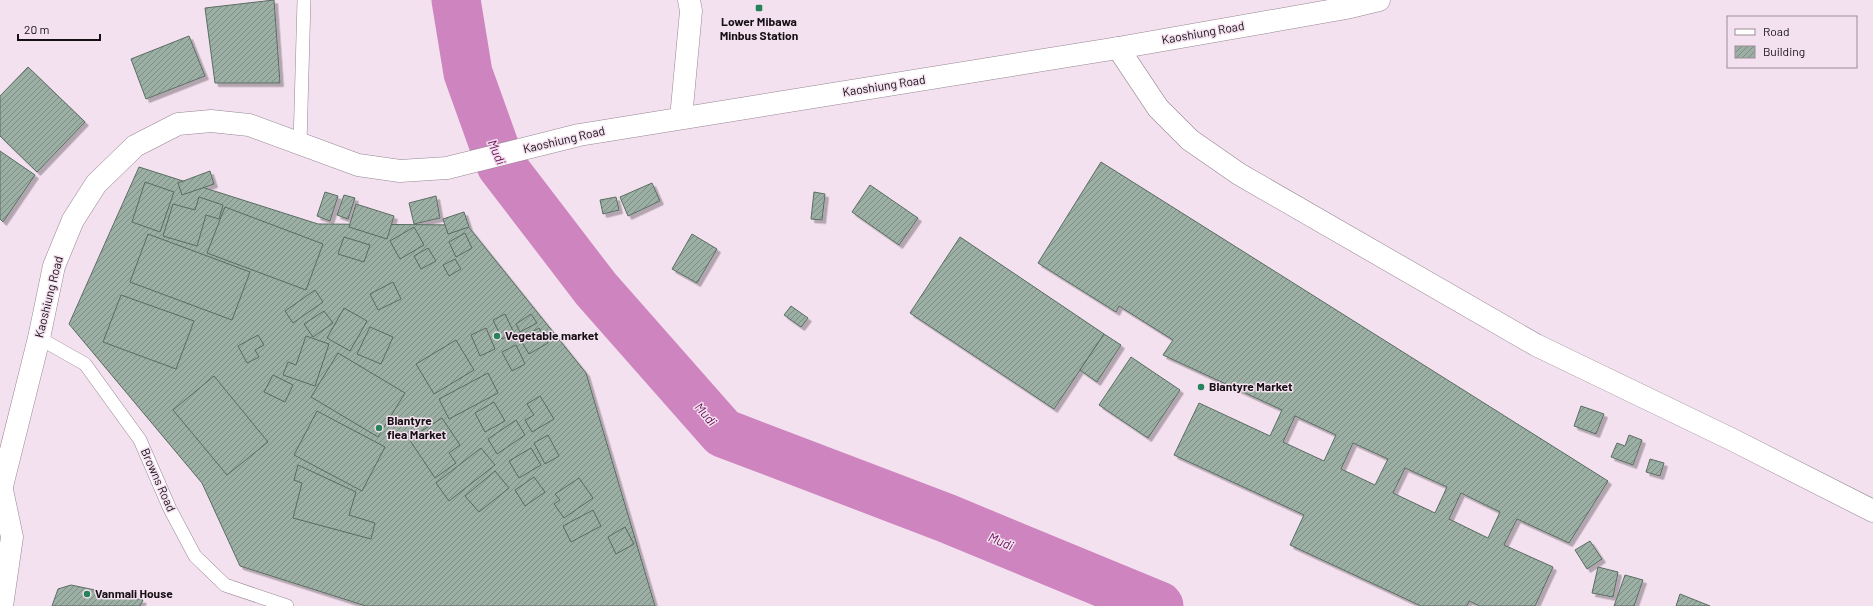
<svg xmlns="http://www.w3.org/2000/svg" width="1873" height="606" viewBox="0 0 1873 606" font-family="Barlow,sans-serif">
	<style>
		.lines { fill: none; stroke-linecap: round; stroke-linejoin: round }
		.river { stroke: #ce85bf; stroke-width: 49 }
		.building { fill: url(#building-hatch); stroke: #5a6d62; fill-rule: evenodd; filter: url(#shadow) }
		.service-casing { stroke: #968592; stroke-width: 14 }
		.minor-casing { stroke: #968592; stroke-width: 23 }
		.tertiary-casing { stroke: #968592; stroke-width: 23 }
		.trunk-casing { stroke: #968592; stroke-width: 23 }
		.service { stroke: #fff; stroke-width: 13 }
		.minor { stroke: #fff; stroke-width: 22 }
		.tertiary { stroke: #fff; stroke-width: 22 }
		.trunk { stroke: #fff; stroke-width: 22 }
		.poi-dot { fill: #278359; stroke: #f4e1ef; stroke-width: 1.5 }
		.labels { text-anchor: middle; stroke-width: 3; stroke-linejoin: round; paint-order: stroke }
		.poi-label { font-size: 12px; font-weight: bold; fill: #161015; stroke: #f4e1ef; text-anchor: start }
		.street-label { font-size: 12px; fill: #161015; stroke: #f4e1ef }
		.water-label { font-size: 13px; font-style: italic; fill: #6b135f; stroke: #f4e1ef }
	</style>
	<defs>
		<pattern id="building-hatch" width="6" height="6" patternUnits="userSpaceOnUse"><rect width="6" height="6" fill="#9cafa4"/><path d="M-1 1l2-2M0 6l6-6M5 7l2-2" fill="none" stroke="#7e8d84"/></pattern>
		<filter id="shadow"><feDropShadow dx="3.5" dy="3.5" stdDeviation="0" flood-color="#0004"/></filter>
	</defs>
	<rect width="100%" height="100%" fill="#f4e1ef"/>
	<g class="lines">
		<!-- river -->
		<path class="river" d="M456,0l12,73 33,92 95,124 127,144 223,85 213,88"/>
	</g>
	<!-- building -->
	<g class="building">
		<path d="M274,0l6,83h-65l-10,-75z"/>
		<path d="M189,36l16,40 -59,23 -15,-40z"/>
		<path d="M28,67l57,55 -48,50 -37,-36v-40z"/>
		<path d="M0,151l35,24 -32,47 -3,-3z"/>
		<path d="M1101,162l507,319 -39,62 -52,-24 -13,26 49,22 -18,39h-55l-11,-5 -2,5h-46l-131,-61 14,-30 -130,-60 25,-52 71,33 12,-26 -119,-55 10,-15 -54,-34 -3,6 -78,-49zM1295,416l41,19 -12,26 -41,-19zM1353,443l35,16 -13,26 -34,-16zM1405,468l42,19 -12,26 -42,-20zM1461,493l39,19 -12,26 -39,-19z"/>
		<path d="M139,167l179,57 149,1 119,148 69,233h-289l-126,-40 -38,-83 -133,-159z"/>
		<path d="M210,171l4,13 -32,11 -4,-12z"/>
		<path d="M145,182l29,10 -14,40 -28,-10z"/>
		<path d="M652,183l8,18 -32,15 -8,-19z"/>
		<path d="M870,185l48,33 -19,27 -47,-33z"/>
		<path d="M325,192l13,4 -8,25 -13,-5z"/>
		<path d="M814,192l11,2 -3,26 -11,-1z"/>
		<path d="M344,195l11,3 -7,21 -11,-4z"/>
		<path d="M436,196l4,22 -26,6 -5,-21z"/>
		<path d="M199,197l24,8 -4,14 -13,-4 -9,31 -34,-10 10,-32 22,6z"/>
		<path d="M616,197l3,13 -16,4 -3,-14z"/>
		<path d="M356,204l38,12 -7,23 -38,-12z"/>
		<path d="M225,207l98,37 -17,46 -99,-37z"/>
		<path d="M464,212l5,15 -21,7 -5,-15z"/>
		<path d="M414,227l10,18 -24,14 -10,-18z"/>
		<path d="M465,233l7,15 -16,9 -7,-15z"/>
		<path d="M148,234l102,38 -18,48 -102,-38z"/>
		<path d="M692,234l25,15 -20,34 -25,-14z"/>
		<path d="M344,237l26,8 -6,17 -26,-8z"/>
		<path d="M960,237l144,97 -50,75 -144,-96z"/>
		<path d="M428,248l8,13 -15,8 -7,-13z"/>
		<path d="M455,259l6,10 -12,7 -6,-11z"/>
		<path d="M393,282l8,17 -23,11 -8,-16z"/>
		<path d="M315,290l8,12 -30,21 -8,-12z"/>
		<path d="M121,295l73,26 -18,48 -73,-27z"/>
		<path d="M791,306l17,12 -7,9 -17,-12z"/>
		<path d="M344,308l23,13 -17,30 -23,-13z"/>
		<path d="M324,311l9,12 -20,14 -9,-13z"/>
		<path d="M505,314l9,19 -12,6 -9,-19z"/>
		<path d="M531,314l6,9 -17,9 -4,-8z"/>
		<path d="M370,327l23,10 -12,27 -24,-10z"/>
		<path d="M486,328l9,21 -15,7 -9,-21z"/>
		<path d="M539,328l9,15 -19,11 -9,-15z"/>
		<path d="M1104,334l17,11 -24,37 -17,-12z"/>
		<path d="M258,335l6,10 -9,5 4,7 -12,6 -9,-17z"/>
		<path d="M306,336l23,8 -14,42 -32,-11 5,-13 8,3z"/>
		<path d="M456,340l18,30 -40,24 -18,-30z"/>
		<path d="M516,345l9,19 -13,7 -10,-19z"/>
		<path d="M338,353l67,40 -27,44 -67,-40z"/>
		<path d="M1131,357l49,33 -32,48 -49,-33z"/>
		<path d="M488,373l10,20 -49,26 -10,-20z"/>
		<path d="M273,375l20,10 -8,17 -21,-10z"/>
		<path d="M214,376l54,66 -41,33 -54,-65z"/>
		<path d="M540,396l14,23 -22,13 -7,-12 9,-5 -7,-11z"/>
		<path d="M494,402l11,19 -20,11 -10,-19z"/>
		<path d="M1581,406l23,8 -8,20 -22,-8z"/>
		<path d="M317,411l68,36 -23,44 -68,-36z"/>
		<path d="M442,418l18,27 -11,8 7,10 -21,15 -26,-39z"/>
		<path d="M516,420l9,15 -28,19 -9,-15z"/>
		<path d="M548,435l11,21 -14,8 -11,-21z"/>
		<path d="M1629,435l13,5 -9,25 -22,-8 6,-14 8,3z"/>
		<path d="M481,448l14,17 -46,36 -13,-18z"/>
		<path d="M531,448l10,17 -22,13 -10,-17z"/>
		<path d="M1650,459l14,4 -4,13 -14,-4z"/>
		<path d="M298,465l58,27 -7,23 26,8 -4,16 -78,-21 9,-35 -8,-3z"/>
		<path d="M495,471l14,17 -30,24 -14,-16z"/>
		<path d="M534,477l11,15 -20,14 -10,-16z"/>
		<path d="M579,478l14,20 -29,20 -10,-14 6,-4 -5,-6z"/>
		<path d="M593,510l8,16 -30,16 -8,-16z"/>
		<path d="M625,527l9,17 -18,10 -8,-17z"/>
		<path d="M1590,541l12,18 -15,10 -12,-19z"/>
		<path d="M1598,567l20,5 -5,25 -21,-4z"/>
		<path d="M1625,575l18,5 -9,26h-20z"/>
		<path d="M71,585l72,15 -3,6h-88l6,-17z"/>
		<path d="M1680,594l30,12h-34z"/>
	</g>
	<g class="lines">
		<defs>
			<g id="service">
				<path d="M300,144l4,-144"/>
				<path d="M39,338l46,26 55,76 30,69 25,47 30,29 62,21"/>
			</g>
			<g id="minor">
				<path d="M1118,48l40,60 32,32 49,34 297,171 197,95 140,71"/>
				<path d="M681,118l10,-107 -2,-11"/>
			</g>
			<path id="tertiary" d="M0,494l39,-156 15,-72 19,-46 23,-36 39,-38 43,-22 33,-3 38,4 109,40 42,6 47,-3 132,-33 539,-87 228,-40 33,-8"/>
			<path id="trunk" d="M0,491l2,-1 10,47 -10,69"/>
		</defs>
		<!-- service casing -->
		<use href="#service" class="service-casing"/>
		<!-- minor casing -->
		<use href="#minor" class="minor-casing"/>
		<!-- tertiary casing -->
		<use href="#tertiary" class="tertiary-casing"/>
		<!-- trunk casing -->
		<use href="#trunk" class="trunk-casing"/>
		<!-- service -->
		<use href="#service" class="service"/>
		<!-- minor -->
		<use href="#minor" class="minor"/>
		<!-- tertiary -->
		<use href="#tertiary" class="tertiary"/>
		<!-- trunk -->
		<use href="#trunk" class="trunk"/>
	</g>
	<!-- markers -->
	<g class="poi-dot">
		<rect x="755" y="4" width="8" height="8" rx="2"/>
		<circle cx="497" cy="336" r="4"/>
		<circle cx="1201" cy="387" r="4"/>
		<circle cx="379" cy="428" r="4"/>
		<circle cx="87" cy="594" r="4"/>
	</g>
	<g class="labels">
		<!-- poi labels -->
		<g class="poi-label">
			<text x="759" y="26" text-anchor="middle">Lower Mibawa<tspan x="759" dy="14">Minbus Station</tspan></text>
			<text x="505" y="340">Vegetable market</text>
			<text x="1209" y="391">Blantyre Market</text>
			<text x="387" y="425">Blantyre<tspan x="387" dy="14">flea Market</tspan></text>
			<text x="95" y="598">Vanmali House</text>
		</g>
		<!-- street labels -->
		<g class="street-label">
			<text transform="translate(1203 33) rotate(-10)" y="4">Kaoshiung Road</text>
			<text transform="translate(884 86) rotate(-9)" y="4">Kaoshiung Road</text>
			<text transform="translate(564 140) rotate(-13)" y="4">Kaoshiung Road</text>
			<text transform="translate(49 297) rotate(-76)" y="4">Kaoshiung Road</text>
			<text transform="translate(158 480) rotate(66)" y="4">Browns Road</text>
		</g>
		<!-- water labels -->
		<g class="water-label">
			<text transform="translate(497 152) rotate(67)" y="5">Mudi</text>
			<text transform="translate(706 414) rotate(49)" y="5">Mudi</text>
			<text transform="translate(1001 541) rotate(23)" y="5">Mudi</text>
		</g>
	</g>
	<!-- legend -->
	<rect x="1727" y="16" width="130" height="52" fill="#f4e1ef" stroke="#9b8d98"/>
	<rect x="1735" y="29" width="20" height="6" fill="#ffffff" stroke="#9b8d98"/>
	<text x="1763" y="36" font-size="12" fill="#161015">Road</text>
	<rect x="1735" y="46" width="20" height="12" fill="url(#building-hatch)" stroke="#9b8d98"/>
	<text x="1763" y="56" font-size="12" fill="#161015">Building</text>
	<!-- scale -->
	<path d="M18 34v6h82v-6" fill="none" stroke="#161015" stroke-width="2"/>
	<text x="24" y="34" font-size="12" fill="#161015" stroke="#f4e1ef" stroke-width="3" paint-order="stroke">20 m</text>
</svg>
